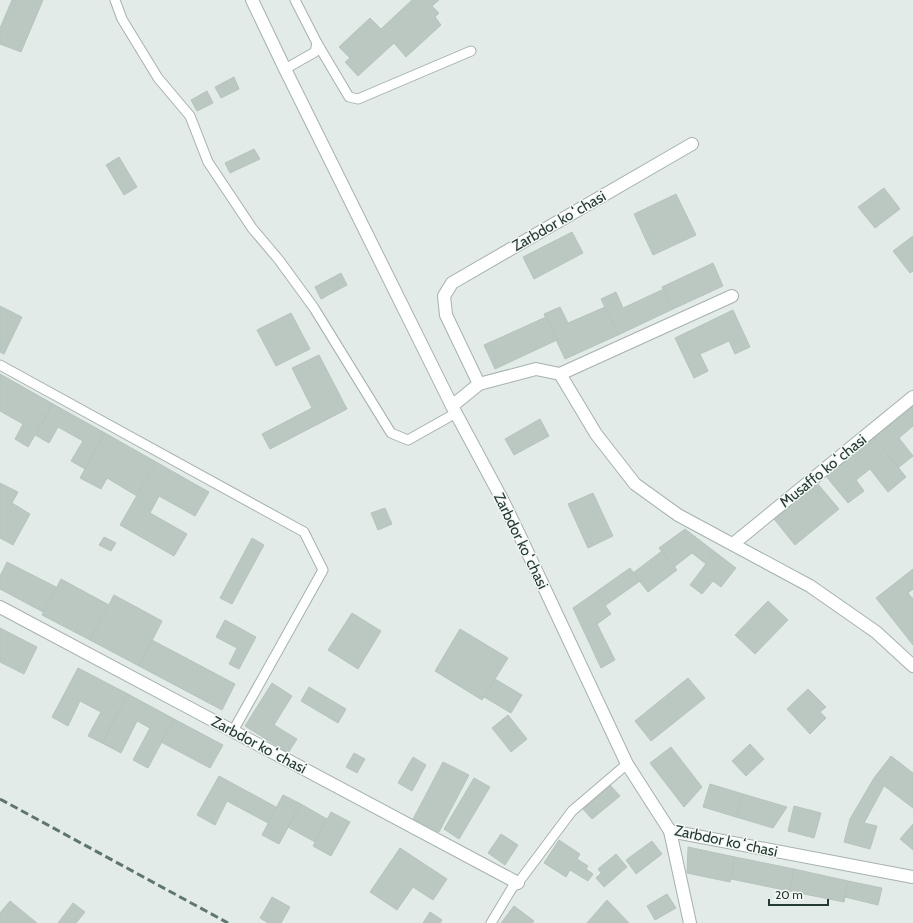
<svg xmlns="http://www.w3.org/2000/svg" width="913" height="923" viewBox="0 0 913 923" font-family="Cabin,sans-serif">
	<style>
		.building { fill: #bbc8c2; stroke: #b6c4bd }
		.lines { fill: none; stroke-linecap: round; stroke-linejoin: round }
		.service-casing { stroke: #a5b2ad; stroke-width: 11 }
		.minor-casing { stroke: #a5b2ad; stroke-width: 14 }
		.service { stroke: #fff; stroke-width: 9 }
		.minor { stroke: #fff; stroke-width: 12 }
		.rail { stroke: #5f766e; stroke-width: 3; stroke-dasharray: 8 4; stroke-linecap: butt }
		.labels { text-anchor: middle; stroke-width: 3; stroke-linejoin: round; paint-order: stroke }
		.street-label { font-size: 15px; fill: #243a33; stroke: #f3f8f5 }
	</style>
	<rect width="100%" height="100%" fill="#e2ebe7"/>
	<!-- building -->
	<g class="building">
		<path d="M12,0h31l-22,52 -21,-8v-16z"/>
		<path d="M412,0h27l-7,6 7,7 -4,4 6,8 -35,32 -12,-14 -36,33 -13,-14 5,-4 -11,-11 31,-29 11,11z"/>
		<path d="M234,77l5,12 -18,9 -6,-11z"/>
		<path d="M207,91l6,12 -16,8 -6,-11z"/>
		<path d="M254,149l6,10 -30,14 -5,-10z"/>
		<path d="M119,157l18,30 -13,8 -18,-30z"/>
		<path d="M884,188l16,21 -25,19 -17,-21z"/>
		<path d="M676,194l20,41 -43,20 -19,-41z"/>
		<path d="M572,232l11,21 -49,26 -11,-22z"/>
		<path d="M913,236v35l-3,2 -17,-22z"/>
		<path d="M713,263l10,23 -50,23 -11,-22z"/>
		<path d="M341,273l6,12 -26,14 -6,-12z"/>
		<path d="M664,289l9,20 -55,26 -17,-36 15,-7 7,16z"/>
		<path d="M0,306l22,11 -18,37 -4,-2z"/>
		<path d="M560,307l8,16 37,-16 13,28 -53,24 -21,-45z"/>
		<path d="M733,310l17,37 -15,7 -6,-13 -29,13 8,17 -14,7 -19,-40z"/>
		<path d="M291,313l19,36 -34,17 -19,-36z"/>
		<path d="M546,317l11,23 -62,29 -11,-24z"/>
		<path d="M319,355l28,54 -77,40 -8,-15 50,-26 -20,-40z"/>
		<path d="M0,374l53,30 -25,43 -13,-8 8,-15 -23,-13z"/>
		<path d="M53,404l52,29 -20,36 -14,-8 12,-20 -25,-14 -9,16 -14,-8z"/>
		<path d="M913,404v22l-14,12 14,18 -15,12 -25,-32z"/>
		<path d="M540,419l9,17 -35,19 -9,-16z"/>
		<path d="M105,433l51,29 -19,34 -30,-18 -6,11 -21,-11z"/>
		<path d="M873,436l33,41 -18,15 -18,-23 -14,11 8,11 -16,12 -23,-28z"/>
		<path d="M156,462l53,30 -14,24 -36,-20 -9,17 37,21 -13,22 -54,-31z"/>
		<path d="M0,483l18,9 -6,11 18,11 -17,31 -13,-7z"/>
		<path d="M817,483l22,26 -44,36 -21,-26z"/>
		<path d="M593,493l20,43 -25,12 -20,-44z"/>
		<path d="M385,508l7,16 -14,6 -7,-17z"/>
		<path d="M685,529l30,23 -9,12 -14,-11 -18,14 -15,-19z"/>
		<path d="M104,537l12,6 -5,8 -12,-6z"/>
		<path d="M252,538l12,7 -32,59 -12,-6z"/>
		<path d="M662,551l15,19 -29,22 -15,-19z"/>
		<path d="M715,552l21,16 -15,19 -8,-6 -11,13 -12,-9z"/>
		<path d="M7,562l49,25 -13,25 -43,-23v-13z"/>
		<path d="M630,568l10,13 -34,24 -10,-13z"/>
		<path d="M913,569v20l-5,4 5,6v46l-37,-47z"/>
		<path d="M61,579l48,26 -19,35 -48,-25z"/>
		<path d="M596,592l15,22 -14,10 18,36 -14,8 -28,-60z"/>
		<path d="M114,595l48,26 -23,45 -49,-26z"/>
		<path d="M768,601l20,19 -33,34 -20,-19z"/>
		<path d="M352,613l29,18 -23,38 -30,-19z"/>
		<path d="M225,620l31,17 -17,32 -10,-5 8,-16 -21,-11z"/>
		<path d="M0,628l37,19 -13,27 -24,-12z"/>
		<path d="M460,629l48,29 -26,42 -47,-29z"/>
		<path d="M152,640l83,44 -13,26 -83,-44z"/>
		<path d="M78,668l50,26 -26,49 -14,-7 13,-24 -21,-11 -12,25 -16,-9z"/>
		<path d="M688,678l17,20 -54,43 -16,-20z"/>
		<path d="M495,679l27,16 -11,18 -27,-16z"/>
		<path d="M272,683l20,13 -18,29 23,14 -9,14 -43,-27z"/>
		<path d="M309,687l37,22 -8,14 -37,-22z"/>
		<path d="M808,689l18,18 -6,5 6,6 -16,16 -23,-25z"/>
		<path d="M128,694l46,25 -26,49 -15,-8 17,-32 -13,-7 -16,32 -19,-10z"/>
		<path d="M508,715l19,24 -16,13 -19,-24z"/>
		<path d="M174,719l49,26 -13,23 -49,-26z"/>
		<path d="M750,744l14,15 -18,17 -14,-15z"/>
		<path d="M671,747l31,40 -18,20 -34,-44z"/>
		<path d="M354,753l11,6 -8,14 -11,-6z"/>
		<path d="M891,756l22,17v35l-39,-30z"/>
		<path d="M413,757l13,8 -14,26 -14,-8z"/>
		<path d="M443,762l26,13 -30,57 -26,-13z"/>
		<path d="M219,776l57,31 -8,16 -41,-22 -12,24 -18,-10z"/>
		<path d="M474,778l16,9 -31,52 -15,-10z"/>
		<path d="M874,778l10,8 -20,37 13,3 -7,23 -26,-7 6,-23z"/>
		<path d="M710,784l33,10 -7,23 -33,-10z"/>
		<path d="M610,785l10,11 -28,23 -10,-11z"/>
		<path d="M743,794l44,13 -14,21 -37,-11z"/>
		<path d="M283,795l18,9 -22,40 -17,-9z"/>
		<path d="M301,804l26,15 -12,23 -27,-15z"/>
		<path d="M794,806l27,7 -7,25 -26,-7z"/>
		<path d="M331,812l19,10 -19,34 -18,-10z"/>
		<path d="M913,824v26l-13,-11z"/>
		<path d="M501,834l17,11 -13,20 -17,-12z"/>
		<path d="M559,840l21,14 -3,5 11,7 -2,3 7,5 -5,7 -18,-11 -4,7 -22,-14z"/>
		<path d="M652,841l10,13 -26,20 -10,-14z"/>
		<path d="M688,847l47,10 -5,25 -43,-9z"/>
		<path d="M400,848l47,31 -14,21 -20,-13 -16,23 -27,-18z"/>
		<path d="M616,854l11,13 -23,20 -8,-9 5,-5 -3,-4z"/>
		<path d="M735,857l59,12 -5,22 -58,-12z"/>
		<path d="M794,869l54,12 -4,21 -55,-11z"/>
		<path d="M848,881l34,7 -4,17 -33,-8z"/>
		<path d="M667,894l9,14 -21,12 -8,-14z"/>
		<path d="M272,897l18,10 -9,16h-13l-8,-5z"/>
		<path d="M607,900l22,23h-42z"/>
		<path d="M10,901l27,22h-37v-10z"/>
		<path d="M73,903l12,9 -9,11h-18z"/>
		<path d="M514,906l20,15 -2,2h-31z"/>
		<path d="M430,912l12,8 -2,3h-17z"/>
	</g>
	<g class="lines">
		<defs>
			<g id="service">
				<path d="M115,0l7,19 36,59 32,38 18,46 44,66 27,32 35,48 77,125 17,7 48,-27"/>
				<path d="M317,43l32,54 9,2 113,-48"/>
				<path d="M285,69l30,-17 2,-9 -22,-43"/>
				<path d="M0,365l304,167 19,38 -90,161"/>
				<path d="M491,923l21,-35 6,-5 54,-72 55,-47"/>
			</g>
			<g id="minor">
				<path d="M252,0l33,69 167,337"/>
				<path d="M692,144l-240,139 -8,13 2,19 33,69 -27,22 51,95 16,33 108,230 43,67 243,46"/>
				<path d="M560,374l172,-78"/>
				<path d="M479,384l57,-15 24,5 36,60 39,50 43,31 132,71 66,46 37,34"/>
				<path d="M733,544l180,-147"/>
				<path d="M0,607l518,276"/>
				<path d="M670,831l20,92"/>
			</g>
		</defs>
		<!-- service casing -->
		<use href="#service" class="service-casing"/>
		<!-- minor casing -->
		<use href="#minor" class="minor-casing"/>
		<!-- service -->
		<use href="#service" class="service"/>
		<!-- minor -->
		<use href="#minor" class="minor"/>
		<!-- rail -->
		<path class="rail" d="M0,799l228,124"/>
	</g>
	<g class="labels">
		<!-- street labels -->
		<g class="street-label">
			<text transform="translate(559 221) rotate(-30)" y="5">Zarbdor koʻchasi</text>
			<text transform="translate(823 471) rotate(-39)" y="5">Musaffo koʻchasi</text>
			<text transform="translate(521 541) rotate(64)" y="5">Zarbdor koʻchasi</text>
			<text transform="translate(259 745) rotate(28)" y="5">Zarbdor koʻchasi</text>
			<text transform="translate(726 841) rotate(12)" y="5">Zarbdor koʻchasi</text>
		</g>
	</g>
	<!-- scale -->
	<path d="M769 899v6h59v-6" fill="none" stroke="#243a33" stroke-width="2"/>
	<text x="775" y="899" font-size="12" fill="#243a33" stroke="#f3f8f5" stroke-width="3" paint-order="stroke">20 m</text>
</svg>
